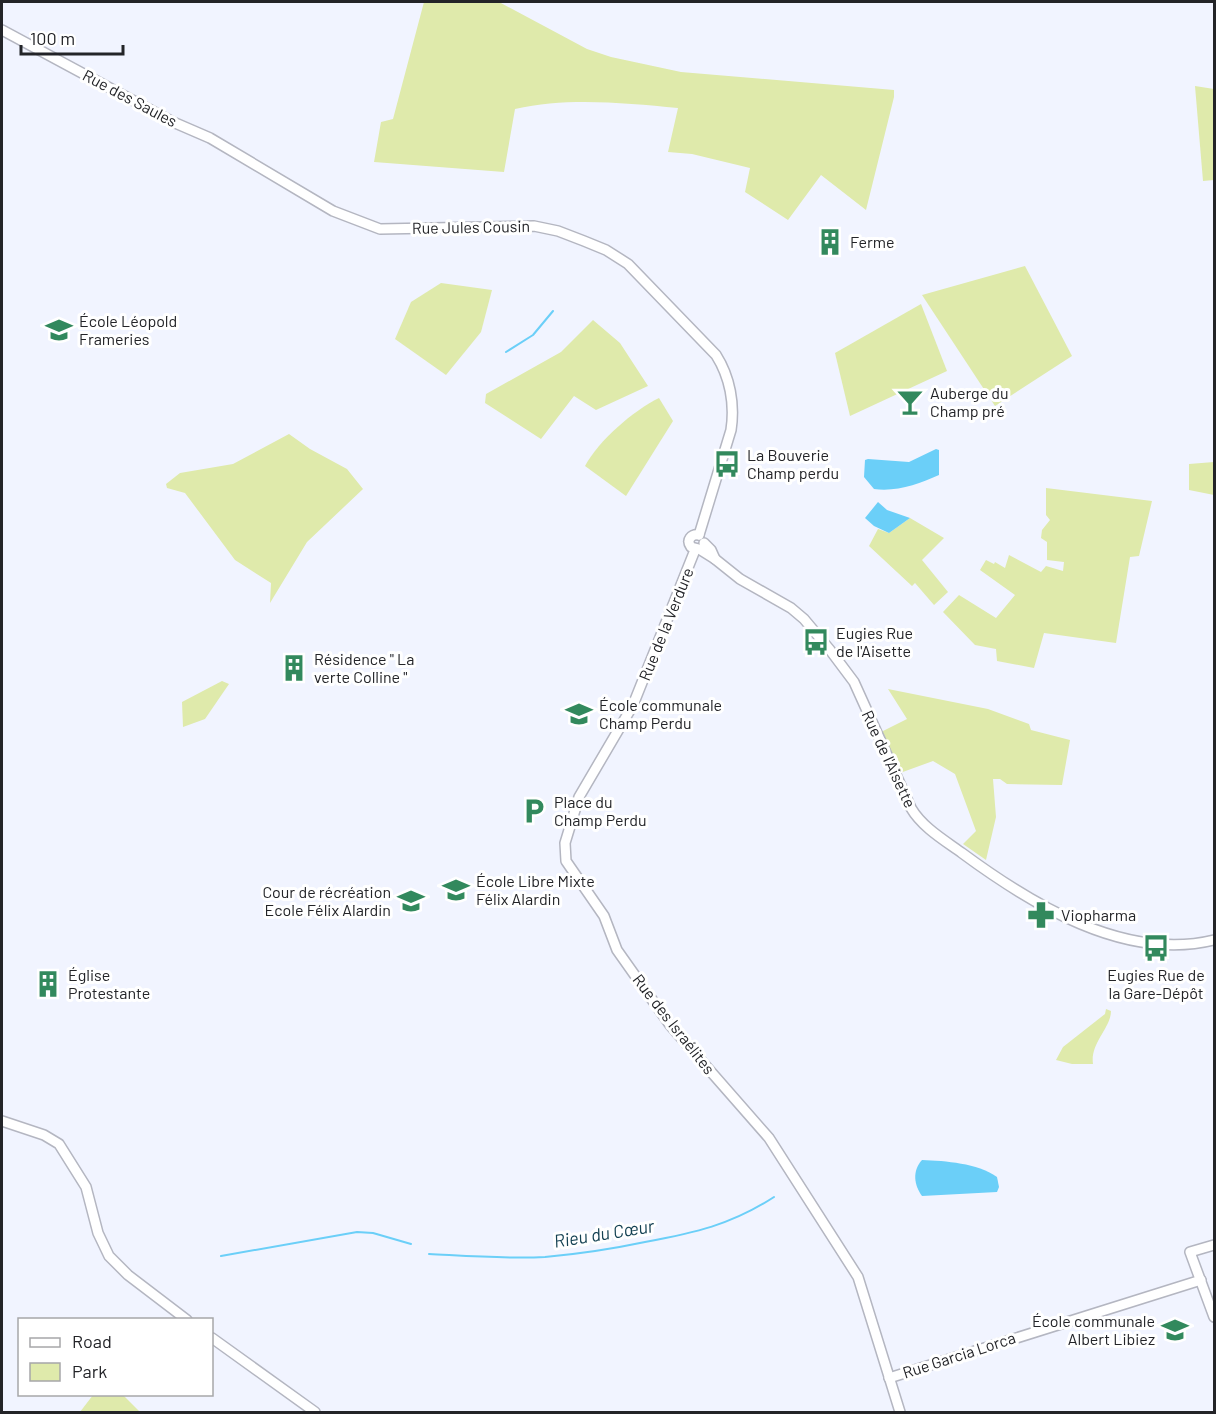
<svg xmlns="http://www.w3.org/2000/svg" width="1216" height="1414" viewBox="0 0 1216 1414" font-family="Barlow,sans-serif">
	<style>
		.green { fill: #dfeaab }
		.water { fill: #6bcff8 }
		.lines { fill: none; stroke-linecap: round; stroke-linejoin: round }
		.stream { stroke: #6bcff8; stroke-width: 2 }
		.tertiary-casing { stroke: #b4b6c1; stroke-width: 12 }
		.tertiary { stroke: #fff; stroke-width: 9 }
		.labels { text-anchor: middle; stroke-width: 6; stroke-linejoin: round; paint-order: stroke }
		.street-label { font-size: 16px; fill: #232428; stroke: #fff }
		.poi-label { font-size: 16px; fill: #232428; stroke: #fff; text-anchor: start }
		.water-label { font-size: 18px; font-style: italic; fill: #144152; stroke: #fff }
	</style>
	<rect width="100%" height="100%" fill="#f1f4ff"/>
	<!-- green -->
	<g class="green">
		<path d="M424,2h75l88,47 24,8 70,15 213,18v7l-28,113 -45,-35 -33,45 -43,-28 5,-24 -58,-14 -24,-2 10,-44c-54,-5 -110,-11 -163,1l-11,63 -130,-10 7,-40 12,-3z"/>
		<path d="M1195,86l19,3v91l-11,1z"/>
		<path d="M1025,266l47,90 -77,50 -73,-111z"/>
		<path d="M441,283l51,7 -11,42 -35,43 -51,-36 16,-37z"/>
		<path d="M921,304l26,67 -97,45 -15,-63z"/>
		<path d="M593,320l27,23 28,43 -52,24 -22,-14 -33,43 -56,-36 1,-9 75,-42z"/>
		<path d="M659,398l14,23 -47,75 -41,-30c14,-26 48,-55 74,-68z"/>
		<path d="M289,434l21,15 37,20 16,20 -56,53 -37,61 1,-20 -36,-23 -50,-67 -18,-5 -1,-4 14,-11 53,-9z"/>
		<path d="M1214,462v33l-25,-5v-26z"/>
		<path d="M1046,488l106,13 -13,55 -9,1 -14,86 -72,-10 -10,35 -37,-7 -1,-12 -21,-4 -32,-33 16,-17 37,23 19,-23 -35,-25 6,-10 8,4 1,-2 10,6 4,-13 32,17 5,-6 17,5 1,-9 -17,-2v-18l-6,-4 1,-8 8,-10 -4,-5z"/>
		<path d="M910,518l34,20 -22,22 26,32 -14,13 -19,-22 -3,3 -43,-40 9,-17 11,4z"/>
		<path d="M222,681l7,3 -24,35 -22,8 -1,-25z"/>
		<path d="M888,689l100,20 41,15 2,6 39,10 -8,45 -55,-1 -7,-5h-7l3,38 -10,43 -23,-16 13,-13 -21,-57 -22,-13 -33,12 -19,-41 26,-13z"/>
		<path d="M1106,1009l5,2c0,17 -21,32 -18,53h-21l-16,-4 7,-13 42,-33z"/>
		<path d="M93,1395h30l17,17h-60z"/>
	</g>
	<!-- water -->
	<g class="water">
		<path d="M936,449l3,1v25c-20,9 -42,17 -65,14l-10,-12 1,-17 3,-1 41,3z"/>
		<path d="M878,502l9,8 23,8 -21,15 -15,-7 -9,-8z"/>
		<path d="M922,1160c24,1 55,3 75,17l2,10 -2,5 -75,4c-8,-11 -10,-25 0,-36z"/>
	</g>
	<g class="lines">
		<!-- stream -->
		<g class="stream">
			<path d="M506,352l27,-17 20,-24"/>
			<path d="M429,1254c39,2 77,5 116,3 33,-3 67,-8 100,-15 49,-9 86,-17 129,-45"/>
			<path d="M221,1256l136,-24 16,1 38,11"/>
		</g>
		<defs>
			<g id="tertiary">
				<path d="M2,30l171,92 37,16 123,73 47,18 154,-3 24,5 26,10 22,9 22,14 88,91c14,22 19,49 15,75l-32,105"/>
				<path d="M699,535c-8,-1 -13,5 -8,12l8,2 16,10 25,20 51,29 13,11 26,31 24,32 57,126c11,19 33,32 51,45 69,51 163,109 252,87"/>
				<path d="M704,543l7,7 4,9"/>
				<path d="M695,550l-62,155 -54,92 -14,46 1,18 38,55 13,34 53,75 99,113 89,139 42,135"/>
				<path d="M2,1121l42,14 15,9 27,43 12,46 11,23 19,19 59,45"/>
				<path d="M1214,1245l-24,7 24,65"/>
				<path d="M212,1338l103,74"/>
				<path d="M889,1378l312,-98"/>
			</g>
		</defs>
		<!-- tertiary casing -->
		<use href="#tertiary" class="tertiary-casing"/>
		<!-- tertiary -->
		<use href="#tertiary" class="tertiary"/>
	</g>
	<!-- icons -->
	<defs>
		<symbol id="building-bare" viewBox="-9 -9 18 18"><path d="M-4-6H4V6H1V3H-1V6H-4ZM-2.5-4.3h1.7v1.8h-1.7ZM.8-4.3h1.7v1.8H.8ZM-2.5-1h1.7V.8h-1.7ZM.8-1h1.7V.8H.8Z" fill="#32895d" stroke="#fff" stroke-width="2.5" paint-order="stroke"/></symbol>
		<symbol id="school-bare" viewBox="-9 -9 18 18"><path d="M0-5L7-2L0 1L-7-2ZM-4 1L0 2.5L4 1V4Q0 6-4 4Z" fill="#32895d" stroke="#fff" stroke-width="2.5" paint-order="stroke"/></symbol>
		<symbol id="bar-bare" viewBox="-9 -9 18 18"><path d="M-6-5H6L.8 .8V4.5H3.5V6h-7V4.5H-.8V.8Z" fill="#32895d" stroke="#fff" stroke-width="2.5" paint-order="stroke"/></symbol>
		<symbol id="bus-bare" viewBox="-9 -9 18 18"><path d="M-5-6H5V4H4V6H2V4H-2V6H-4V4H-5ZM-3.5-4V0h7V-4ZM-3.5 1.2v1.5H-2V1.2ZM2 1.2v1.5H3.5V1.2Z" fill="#32895d" stroke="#fff" stroke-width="2.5" paint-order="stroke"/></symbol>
		<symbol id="parking-bare" viewBox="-9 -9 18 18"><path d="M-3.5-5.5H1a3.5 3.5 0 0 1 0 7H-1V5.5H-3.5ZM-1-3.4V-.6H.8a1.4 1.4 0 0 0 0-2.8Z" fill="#32895d" stroke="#fff" stroke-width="2.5" paint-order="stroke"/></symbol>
		<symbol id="pharmacy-bare" viewBox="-9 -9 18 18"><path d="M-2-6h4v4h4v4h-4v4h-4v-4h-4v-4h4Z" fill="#32895d" stroke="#fff" stroke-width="2.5" paint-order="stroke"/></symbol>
	</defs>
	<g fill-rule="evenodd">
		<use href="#building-bare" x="811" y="223" width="38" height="38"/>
		<use href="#school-bare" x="40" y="311" width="38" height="38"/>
		<use href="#bar-bare" x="891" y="383" width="38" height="38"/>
		<use href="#bus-bare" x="708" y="445" width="38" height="38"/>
		<use href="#bus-bare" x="797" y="623" width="38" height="38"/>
		<use href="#building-bare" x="275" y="649" width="38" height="38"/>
		<use href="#school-bare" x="560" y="695" width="38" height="38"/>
		<use href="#parking-bare" x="515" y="792" width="38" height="38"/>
		<use href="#school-bare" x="437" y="871" width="38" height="38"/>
		<use href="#school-bare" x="392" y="882" width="38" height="38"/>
		<use href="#pharmacy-bare" x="1022" y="896" width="38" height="38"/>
		<use href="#bus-bare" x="1137" y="929" width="38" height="38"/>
		<use href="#building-bare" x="29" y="965" width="38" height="38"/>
		<use href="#school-bare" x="1156" y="1311" width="38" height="38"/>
	</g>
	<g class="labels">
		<!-- street labels -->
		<g class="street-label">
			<text transform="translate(130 98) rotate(28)" y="6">Rue des Saules</text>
			<text transform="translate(471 227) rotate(-1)" y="6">Rue Jules Cousin</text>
			<text transform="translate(666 624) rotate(-68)" y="6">Rue de la Verdure</text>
			<text transform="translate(889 759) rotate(65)" y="6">Rue de l'Aisette</text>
			<text transform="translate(674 1024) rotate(52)" y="6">Rue des Israélites</text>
			<text transform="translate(959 1355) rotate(-18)" y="6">Rue Garcia Lorca</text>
		</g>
		<!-- poi labels -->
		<g class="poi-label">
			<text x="850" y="248">Ferme</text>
			<text x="79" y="327">École Léopold<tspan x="79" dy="18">Frameries</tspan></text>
			<text x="930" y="399">Auberge du<tspan x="930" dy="18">Champ pré</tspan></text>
			<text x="747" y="461">La Bouverie<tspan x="747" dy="18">Champ perdu</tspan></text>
			<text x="836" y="639">Eugies Rue<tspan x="836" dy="18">de l'Aisette</tspan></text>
			<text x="314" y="665">Résidence " La<tspan x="314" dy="18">verte Colline "</tspan></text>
			<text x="599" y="711">École communale<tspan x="599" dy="18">Champ Perdu</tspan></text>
			<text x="554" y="808">Place du<tspan x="554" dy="18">Champ Perdu</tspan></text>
			<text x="476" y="887">École Libre Mixte<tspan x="476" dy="18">Félix Alardin</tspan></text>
			<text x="391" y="898" text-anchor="end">Cour de récréation<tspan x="391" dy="18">Ecole Félix Alardin</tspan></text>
			<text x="1061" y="921">Viopharma</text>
			<text x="68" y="981">Église<tspan x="68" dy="18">Protestante</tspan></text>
			<text x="1156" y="981" text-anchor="middle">Eugies Rue de<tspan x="1156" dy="18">la Gare-Dépôt</tspan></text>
			<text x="1155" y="1327" text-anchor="end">École communale<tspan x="1155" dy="18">Albert Libiez</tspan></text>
		</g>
		<!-- water labels -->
		<g class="water-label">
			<text transform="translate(604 1234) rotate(-9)" y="6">Rieu du Cœur</text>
		</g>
	</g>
	<!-- border -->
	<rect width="1216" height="1414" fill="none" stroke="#232428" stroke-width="6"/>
	<!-- legend -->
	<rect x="18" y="1318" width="195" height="78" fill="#ffffff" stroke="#a7a7a9" stroke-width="1.5"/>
	<rect x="30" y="1338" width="30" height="9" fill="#ffffff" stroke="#a7a7a9" stroke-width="1.5"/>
	<text x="72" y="1348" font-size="18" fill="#232428">Road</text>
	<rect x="30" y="1363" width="30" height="18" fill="#dfeaab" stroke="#a7a7a9" stroke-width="1.5"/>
	<text x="72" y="1378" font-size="18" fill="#232428">Park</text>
	<!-- scale -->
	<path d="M21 45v9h102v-9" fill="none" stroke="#232428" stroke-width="3"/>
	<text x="30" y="45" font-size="18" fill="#232428" stroke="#ffffff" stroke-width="4.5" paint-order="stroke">100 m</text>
</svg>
